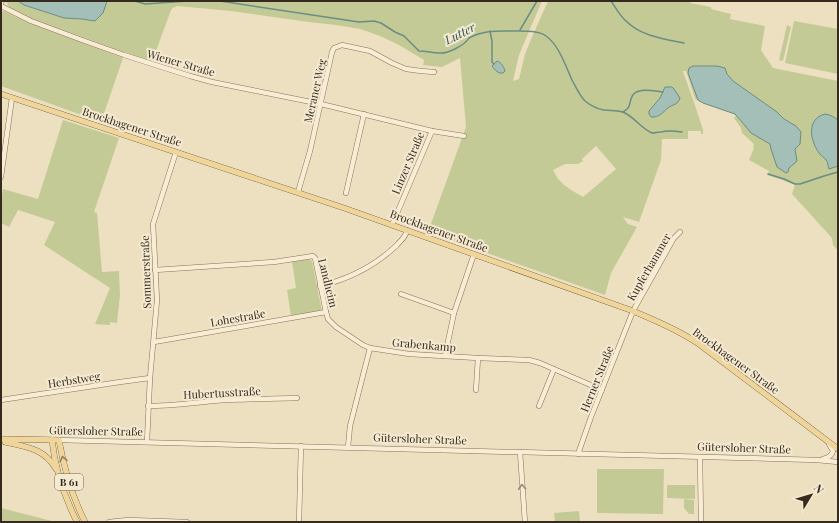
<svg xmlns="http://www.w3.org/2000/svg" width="839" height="523" viewBox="0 0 839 523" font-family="'Playfair Display',serif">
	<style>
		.green { fill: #c4ca96; fill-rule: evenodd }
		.water { fill: #a4bfb7; stroke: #6b8d85 }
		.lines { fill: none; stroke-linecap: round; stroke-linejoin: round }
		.stream { stroke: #6b8d85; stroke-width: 1.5 }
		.minor-casing { stroke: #867159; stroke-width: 5.5 }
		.major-casing { stroke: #53402e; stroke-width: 6 }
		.minor { stroke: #f8edd4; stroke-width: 4.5 }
		.major { stroke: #efd59a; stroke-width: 5.5 }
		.oneway { stroke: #927f5c }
		.oneway2 { stroke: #978b78 }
		.labels { text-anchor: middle; stroke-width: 4; stroke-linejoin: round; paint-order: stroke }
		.shield { fill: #f4ead1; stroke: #6f6353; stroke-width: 1 }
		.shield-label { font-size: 10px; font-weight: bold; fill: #36291d }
		.street-label { font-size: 11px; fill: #36291d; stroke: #f4ead1 }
		.water-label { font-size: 12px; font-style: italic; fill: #2d5553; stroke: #f4ead1 }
	</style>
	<rect width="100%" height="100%" fill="#ede0c1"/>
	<!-- green -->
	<g class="green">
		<path d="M7,1h11l6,4 40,13 18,1 13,2 8,-8 4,-12h435l-23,54 -6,26 6,-2 6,-25 7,-17 16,-36h143l-1,2 21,4v2l20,5 -1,5 35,7 -4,24 12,18 65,13v170l-5,-6 -1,-7 -40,-44 3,-9 -13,-5 -15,-5 2,-4 -20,-11 5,-12 -1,-1 1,-3 -12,-11 -1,-5 -7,-10 2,-2 -2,-2 -31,-11 -8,-4 -9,-28h-3l2,6 11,31 7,22v4h-2v-3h-13v8h-26l-1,21 -22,62 -16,-5 5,7 9,3 -26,46 -6,22 -177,-63 38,-105 -6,-69 -18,9 -19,-2 1,-5 -25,-15 -19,-9 -20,-7 -24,-4 -27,-3 -78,-11 -54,-5 -4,2 -2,2 -19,52 -120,-43 -23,-12 -2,-4zM596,146l20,23 -33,28c-8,-5 -18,-10 -25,-18 -2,-3 -3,-6 -5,-9l12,-6h13l5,-3 -1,-2z"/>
		<path d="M4,11l25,12 94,35 -22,64 -100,-36v-74z"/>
		<path d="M794,21l44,8v45l-53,-11z"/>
		<path d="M787,25l4,2 -8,34 -4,-1z"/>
		<path d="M63,120l56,18 -25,74 3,1 5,59 17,-1 1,24 -3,28 -7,-1v3l-15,-1 15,-36 -66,-43 11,-23 -37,-12 -9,17 -8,-4v-22l2,-12 35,10z"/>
		<path d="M308,259l4,2 10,50 -31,5 -4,-26 9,-2 -4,-26z"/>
		<path d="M597,469h67l-1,45 -66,-1z"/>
		<path d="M667,485h28v14l-28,-1z"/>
		<path d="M684,499l10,1v14h-5l-5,-6z"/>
		<path d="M1,508l55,14h-55z"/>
		<path d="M579,511l1,11h-25l-1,-9z"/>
	</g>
	<!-- water -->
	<g class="water">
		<path d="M18,1h89l-4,12 -8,8 -13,-2 -18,-1 -40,-13z"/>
		<path d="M497,61c4,1 7,6 8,10l-2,2c-5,1 -8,-3 -11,-7z"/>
		<path d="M693,66h24l8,2 2,6 6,7 44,31 7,7 12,7 5,6 -1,12 -5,5 2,12 -8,7 -1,4 -2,1 -9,-6 -6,-18 -1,-5 -19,-11 -9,-11 -7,-8 -32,-11 -5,-3 -10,-27 1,-5z"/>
		<path d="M665,87h7l2,2 6,9c-2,7 -7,6 -12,10 -5,4 -9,10 -17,9l-2,-3v-3l11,-13z"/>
		<path d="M825,114c6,1 9,3 13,6v46l-9,3c-1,-3 -1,-7 -3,-9 -2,-3 -5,-4 -7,-7 -9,-13 -13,-34 6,-39z"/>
	</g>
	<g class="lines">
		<!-- stream -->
		<g class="stream">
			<path d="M135,1l10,3 43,-3"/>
			<path d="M212,1h8l139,21 15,-1 7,2 14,9 9,4 15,15c8,0 13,2 20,2 9,1 26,-8 30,-15 15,-8 28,-7 44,-7 10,0 25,-1 33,5 13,9 20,31 26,44 4,7 7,15 13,21 5,4 13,8 19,9 8,1 14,0 21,3 10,5 18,17 27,20 3,0 6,-1 9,-1 7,-2 14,-1 21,0"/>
			<path d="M611,1c5,7 9,15 15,20 15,15 37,18 58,22"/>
			<path d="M520,30l17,-29"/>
			<path d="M490,31l2,10v21l2,2"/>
			<path d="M623,112c7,-4 6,-6 8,-13 3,-13 22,-8 32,-7"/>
			<path d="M768,174l16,5 11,5h5l24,-8 14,-4"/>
		</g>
		<defs>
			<g id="minor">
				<path d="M1,3l1,-2"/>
				<path d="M1,6l30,15 51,19 42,15 66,21 22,6 109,22 111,27 32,5"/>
				<path d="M1,177l11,-79"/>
				<path d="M298,192l12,-41 22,-99 2,-4 8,-3 28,6 22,12 14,6 15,2 13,1"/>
				<path d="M346,193l18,-79"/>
				<path d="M392,225l40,-94"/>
				<path d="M155,270l119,-8 39,-6 2,2 11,54 2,7 8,8 27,18 7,3 39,6 69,4 51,2 11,3 62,27"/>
				<path d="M320,286c29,-7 55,-20 77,-41 4,-5 9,-8 10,-15"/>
				<path d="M401,294l53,19"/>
				<path d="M154,342l172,-30"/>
				<path d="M445,356l9,-43 20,-59"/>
				<path d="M476,390l2,-32"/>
				<path d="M1,400l119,-18 30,-4"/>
				<path d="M148,406c22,0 43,-3 65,-5 28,-2 56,-2 84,-3"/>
				<path d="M539,406l15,-37"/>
				<path d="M59,440l758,20 21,2"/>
				<path d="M147,442l3,-64 7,-78 -4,-76 23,-72"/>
				<path d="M348,447l2,-21 20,-78"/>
				<path d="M520,452l5,70"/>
				<path d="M578,454l13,-37 42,-106 41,-73 6,-6"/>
				<path d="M700,457l1,65"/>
				<path d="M823,459c4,-1 9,-3 10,-8l-4,-7"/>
				<path d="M109,522l19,-2 59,2"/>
				<path d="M299,522l2,-76"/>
			</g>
			<g id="major">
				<path d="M1,94l343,114 289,103c23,10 45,19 66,33l139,105"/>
				<path d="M1,439l58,1c5,29 13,56 26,82"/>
				<path d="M52,440c3,29 12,56 25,82"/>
				<path d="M5,442c21,5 39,6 51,27"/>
			</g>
		</defs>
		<!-- minor casing -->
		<use href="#minor" class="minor-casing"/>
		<!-- major casing -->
		<use href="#major" class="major-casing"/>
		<!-- minor -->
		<use href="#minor" class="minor"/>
		<!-- major -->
		<use href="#major" class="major"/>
	</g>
	<!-- one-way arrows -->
	<defs><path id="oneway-chevron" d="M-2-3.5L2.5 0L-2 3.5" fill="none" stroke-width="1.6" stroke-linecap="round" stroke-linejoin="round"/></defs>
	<use class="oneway" href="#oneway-chevron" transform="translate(63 459) rotate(-103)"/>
	<use class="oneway2" href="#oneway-chevron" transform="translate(522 487) rotate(-94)"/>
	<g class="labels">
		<!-- shield labels -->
		<rect class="shield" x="55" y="474" width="28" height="16" rx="3"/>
		<g class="shield-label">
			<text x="69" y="486">B 61</text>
		</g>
		<!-- street labels -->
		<g class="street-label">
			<text transform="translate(181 63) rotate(16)" y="4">Wiener Straße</text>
			<text transform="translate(315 91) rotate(-77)" y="4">Meraner Weg</text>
			<text transform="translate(132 127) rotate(18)" y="4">Brockhagener Straße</text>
			<text transform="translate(408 163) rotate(-67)" y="4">Linzer Straße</text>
			<text transform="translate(439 231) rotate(20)" y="4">Brockhagener Straße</text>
			<text transform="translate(649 267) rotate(-60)" y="4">Kupferhammer</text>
			<text transform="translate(146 272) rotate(-92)" y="4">Sommerstraße</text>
			<text transform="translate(328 283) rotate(76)" y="4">Landheim</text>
			<text transform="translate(238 318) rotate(-10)" y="4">Lohestraße</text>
			<text transform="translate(424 345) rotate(5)" y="4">Grabenkamp</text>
			<text transform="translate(736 361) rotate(36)" y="4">Brockhagener Straße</text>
			<text transform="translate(597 379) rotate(-68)" y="4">Herner Straße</text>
			<text transform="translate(74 380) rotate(-9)" y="4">Herbstweg</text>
			<text transform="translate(222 393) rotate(-3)" y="4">Hubertusstraße</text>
			<text transform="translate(96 431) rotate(1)" y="4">Gütersloher Straße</text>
			<text transform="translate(420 439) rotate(2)" y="4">Gütersloher Straße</text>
			<text transform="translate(744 448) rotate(2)" y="4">Gütersloher Straße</text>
		</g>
		<!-- water labels -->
		<g class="water-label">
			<text transform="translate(460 34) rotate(-27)" y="4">Lutter</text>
		</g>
	</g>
	<!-- border -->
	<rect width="839" height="523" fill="none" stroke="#36291d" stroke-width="4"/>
	<!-- north arrow -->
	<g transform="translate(811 495) rotate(52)" stroke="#f4ead1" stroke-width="3" paint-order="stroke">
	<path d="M0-3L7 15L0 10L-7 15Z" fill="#36291d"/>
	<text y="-6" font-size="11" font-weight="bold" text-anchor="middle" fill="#36291d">N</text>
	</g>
</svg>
